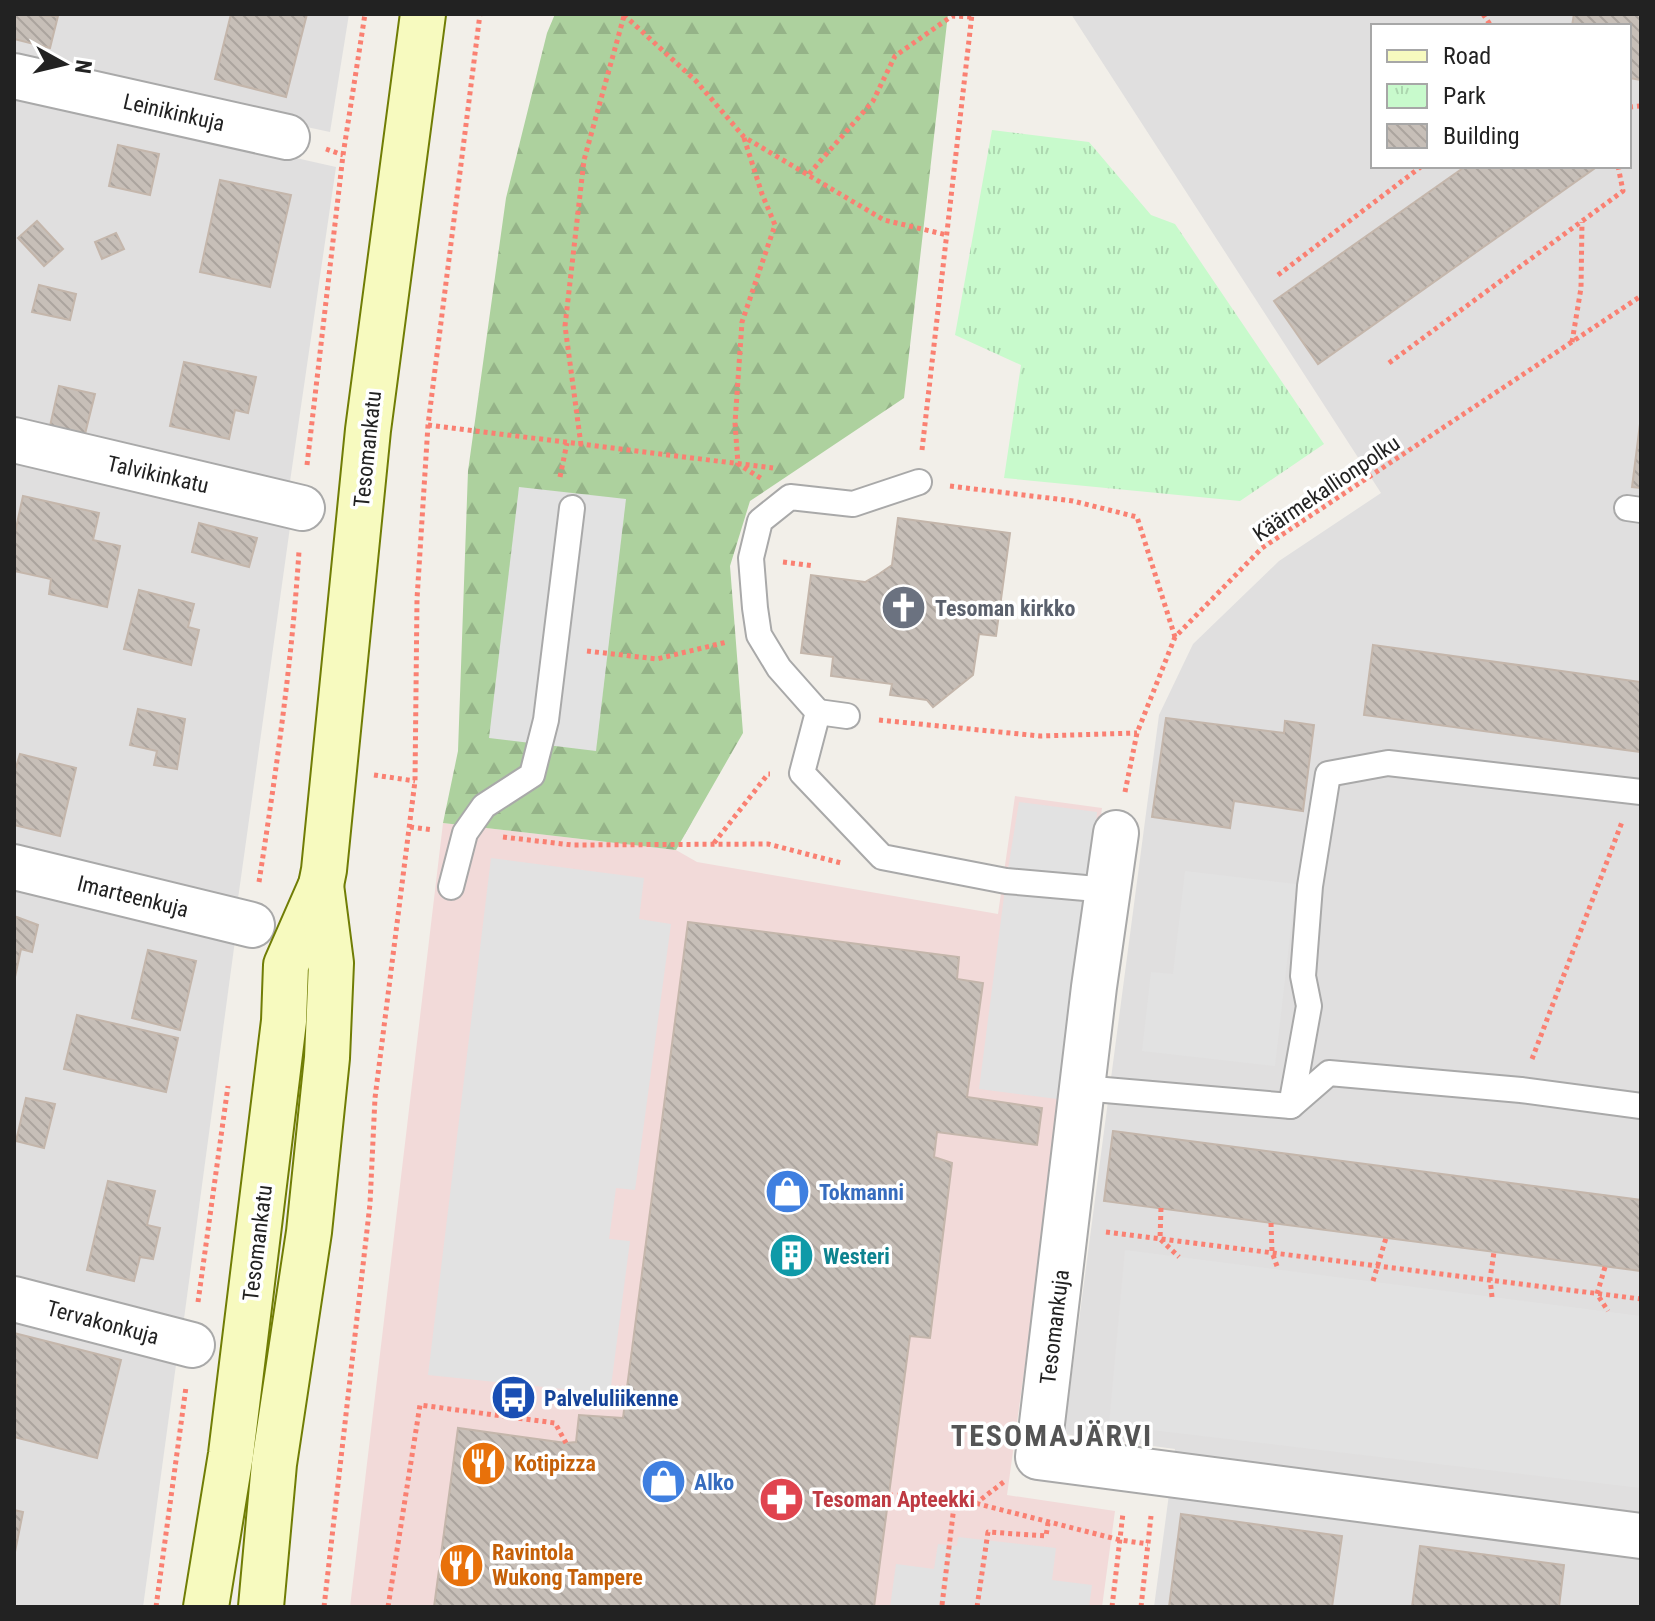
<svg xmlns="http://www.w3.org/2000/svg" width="1655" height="1621" viewBox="0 0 1655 1621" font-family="'Roboto Condensed',sans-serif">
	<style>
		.residential { fill: #e0dfdf; fill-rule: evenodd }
		.commercial { fill: #f2dad9 }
		.forest { fill: url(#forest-firs) }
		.park { fill: url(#park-tufts) }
		.parking { fill: #e2e2e2 }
		.building { fill: url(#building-back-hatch); stroke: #c4b6ab; stroke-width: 2 }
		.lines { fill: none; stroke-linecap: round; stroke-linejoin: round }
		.lane-casing { stroke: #a9a9a9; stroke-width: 28 }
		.street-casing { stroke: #a9a9a9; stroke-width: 48 }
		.secondary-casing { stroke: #707d05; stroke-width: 48 }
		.path { stroke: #fa8072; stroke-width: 5; stroke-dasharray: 4 4; stroke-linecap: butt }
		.lane { stroke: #fff; stroke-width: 24 }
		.street { stroke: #fff; stroke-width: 44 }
		.secondary { stroke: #f7fabf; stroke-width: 44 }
		.labels { text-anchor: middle; stroke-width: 7; stroke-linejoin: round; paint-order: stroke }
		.street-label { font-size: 22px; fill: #222; stroke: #fff }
		.worship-label { font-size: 22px; font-weight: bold; fill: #5b616d; stroke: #fff; text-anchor: start }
		.shop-label { font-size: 22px; font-weight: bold; fill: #366cbe; stroke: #fff; text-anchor: start }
		.culture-label { font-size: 22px; font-weight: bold; fill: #0d838f; stroke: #fff; text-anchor: start }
		.transit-label { font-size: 22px; font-weight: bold; fill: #164399; stroke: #fff; text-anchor: start }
		.food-label { font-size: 22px; font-weight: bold; fill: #c56008; stroke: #fff; text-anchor: start }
		.health-label { font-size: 22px; font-weight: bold; fill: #be3a42; stroke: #fff; text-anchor: start }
		.district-label { font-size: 30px; font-weight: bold; letter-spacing: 2px; fill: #555; stroke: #fff }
	</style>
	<defs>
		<pattern id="forest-firs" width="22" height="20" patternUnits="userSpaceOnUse" patternTransform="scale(2)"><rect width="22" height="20" fill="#add19e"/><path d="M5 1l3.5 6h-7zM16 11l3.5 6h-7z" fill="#95b388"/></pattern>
		<pattern id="park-tufts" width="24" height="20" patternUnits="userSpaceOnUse" patternTransform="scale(2)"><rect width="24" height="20" fill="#c8facc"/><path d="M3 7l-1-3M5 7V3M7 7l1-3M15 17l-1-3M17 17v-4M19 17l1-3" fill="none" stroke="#acd6af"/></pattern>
		<pattern id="building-back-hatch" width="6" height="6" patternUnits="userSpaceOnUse" patternTransform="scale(2)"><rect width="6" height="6" fill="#c7bfb8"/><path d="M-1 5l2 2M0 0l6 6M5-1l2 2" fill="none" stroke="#aba49e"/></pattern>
	</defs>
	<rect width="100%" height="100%" fill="#f2efe9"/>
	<!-- residential -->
	<g class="residential">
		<path d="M14,14h335l-19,118 -316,-68z"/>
		<path d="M1071,14h570v1593h-487l21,-158 -111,-15 95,-719 34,-71 86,-83 102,-68zM1373,26h256v140h-256z"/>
		<path d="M14,94l322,73 -48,328 -274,-67z"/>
		<path d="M14,452l277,68 -55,393 -222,-56z"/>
		<path d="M14,881l222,52 -53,393 -169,-43z"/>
		<path d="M14,1309l164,41 -35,257h-129z"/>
	</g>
	<!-- commercial -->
	<path class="commercial" d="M1015,796l87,12 -95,687 108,16 -13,96h-752l93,-784 233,27 21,12 301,52z"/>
	<!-- forest -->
	<path class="forest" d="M555,14h393l-44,384 -154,103 -20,65 13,167 -67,117 -233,-27 15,-72 10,-280 38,-273 41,-165z"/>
	<!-- park -->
	<path class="park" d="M992,130l97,12 62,73 24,9 149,220 -84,57 -236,-23 17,-113 -66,-30z"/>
	<!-- parking -->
	<g class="parking">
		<path d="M519,487l107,12 -30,252 -107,-13z"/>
		<path d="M1019,802l78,10 -24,289 -94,-12 27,-208z"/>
		<path d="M491,858l153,20 -5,41 32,5 -36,266 -19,-2 -7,51 21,2 -20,153 -182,-19z"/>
		<path d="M1185,871l111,13 -21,182 -133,-15 9,-79 22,2z"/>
		<path d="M1125,1250l516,66v172l-532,-63z"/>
		<path d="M958,1537l98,11 -4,32 40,5 -3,22h-199l6,-43 38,5 4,-25 19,2z"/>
	</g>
	<!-- building -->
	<g class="building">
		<path d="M14,14l44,2 -8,32 -36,-9z"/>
		<path d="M231,14h76l-21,83 -71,-18z"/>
		<path d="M1574,14h67v66l-12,-2v-52h-57z"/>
		<path d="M118,145l41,9 -9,41 -41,-9z"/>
		<path d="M1466,166h132l-280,198 -44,-63z"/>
		<path d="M220,180l71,15 -21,92 -70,-15z"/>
		<path d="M37,221l26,28 -19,17 -26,-28z"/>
		<path d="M116,233l8,16 -22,10 -7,-17z"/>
		<path d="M39,285l37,9 -6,26 -38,-8z"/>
		<path d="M184,362l72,15 -8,36 -13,-3 -6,29 -59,-13z"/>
		<path d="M59,386l36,8 -10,40 -35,-8z"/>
		<path d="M1641,416v72l-9,-1z"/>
		<path d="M23,496l76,17 -6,27 27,6 -13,61 -58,-13 2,-15 -37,-8v-34z"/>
		<path d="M898,518l112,15 -14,103 -17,-2 -6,41 -40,32 -6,-7 -37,-5 2,-11 -61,-8 2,-19 -32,-4 10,-78 54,7 14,-8 13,-9z"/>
		<path d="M199,523l58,15 -8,29 -57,-15z"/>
		<path d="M139,590l55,14 -6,23 11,3 -8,35 -67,-16z"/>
		<path d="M1373,645l268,37v70l-277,-37z"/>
		<path d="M138,709l47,10 -8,50 -23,-4 3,-14 -27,-6z"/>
		<path d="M1166,718l118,15 1,-12 29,4 -11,86 -69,-10 -4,27 -78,-11z"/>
		<path d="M20,754l56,14 -16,68 -46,-11v-59l2,1z"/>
		<path d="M14,916l24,9 -6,27 -11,-3 -6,28z"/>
		<path d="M688,922l271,35 -2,22 26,4 -16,114 75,11 -5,37 -100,-13 -3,25 18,6 -22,175 -20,-2 -36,271h-440l24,-179 108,15 10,-1 3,-27 44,3z"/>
		<path d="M148,950l48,11 -16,69 -48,-12z"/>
		<path d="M77,1015l101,23 -12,54 -102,-23z"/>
		<path d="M26,1098l29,6 -11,44 -28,-7z"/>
		<path d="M1113,1131l528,69v71l-537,-70z"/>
		<path d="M108,1181l47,10 -8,34 13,3 -7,31 -13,-2 -6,24 -47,-11z"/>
		<path d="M14,1333l107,27 -24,98 -83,-21 2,-58 -2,-1z"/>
		<path d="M14,1510l9,2 -8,40h-1z"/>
		<path d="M1181,1514l161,22 -10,71h-163z"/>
		<path d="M1420,1546l144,19 -5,42h-147z"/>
	</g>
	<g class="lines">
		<defs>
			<g id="lane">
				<path d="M919,482l-66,22 -63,-7 -30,24 -9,37 4,50 4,27 20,33 39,44 -16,61 80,84 124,24 102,9"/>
				<path d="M1627,508l14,2"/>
				<path d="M818,712l29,4"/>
				<path d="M451,887l14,-54 19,-27 48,-31 14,-55 26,-212"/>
				<path d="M1082,1088l209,18 18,-100 -6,-30 7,-90 18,-112 60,-11 253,29"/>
				<path d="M1291,1106l38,-33 192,17 120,16"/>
			</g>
			<g id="street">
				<path d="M14,76l273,61"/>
				<path d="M14,440l288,68"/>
				<path d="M1116,833l-22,154 -56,470 603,79"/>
				<path d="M14,867l238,58"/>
				<path d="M14,1299l178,46"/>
			</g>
			<g id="secondary">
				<path d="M206,1607l25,-153 53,-433 2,-56 35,-80 3,-15 44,-440 55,-416"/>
				<path d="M261,1607l13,-143 35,-232 18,-174 4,-95 -10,-78"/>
			</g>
		</defs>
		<!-- lane casing -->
		<use href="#lane" class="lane-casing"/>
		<!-- street casing -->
		<use href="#street" class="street-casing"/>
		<!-- secondary casing -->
		<use href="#secondary" class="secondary-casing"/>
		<!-- path -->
		<g class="path">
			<path d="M1483,14l8,12"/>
			<path d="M624,15l72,66 48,56 140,83 63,15"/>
			<path d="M1629,107l12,-1"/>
			<path d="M744,138l18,56 13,31 -33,97 -7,101 3,41 24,15"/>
			<path d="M326,149l17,6"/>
			<path d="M809,174l64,-73 22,-45 57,-40 20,1"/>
			<path d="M1278,275l144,-109"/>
			<path d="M1572,342l9,-54 1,-66"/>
			<path d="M1389,363l234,-172 -5,-25"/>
			<path d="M428,425l345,43"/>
			<path d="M581,445l-16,-119 19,-166 40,-144"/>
			<path d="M922,450l50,-436"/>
			<path d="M307,465l36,-310 22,-141"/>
			<path d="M560,477l7,-34"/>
			<path d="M950,486l123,15 64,16 38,120"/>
			<path d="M783,562l31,4"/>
			<path d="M587,651l70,8 70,-17"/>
			<path d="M879,720l161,16 97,-3"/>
			<path d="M374,775l41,6"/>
			<path d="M1125,792l12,-59 38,-96 87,-89 379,-252"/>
			<path d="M410,827l23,3"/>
			<path d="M503,837l69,8 196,-1 73,19"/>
			<path d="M714,843l54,-69h2"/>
			<path d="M259,882c17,-110 33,-220 40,-331"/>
			<path d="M1532,1059l90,-237"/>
			<path d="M1161,1208l-1,31 19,18"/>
			<path d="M1271,1223l1,29 6,17"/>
			<path d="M1106,1232l535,67"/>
			<path d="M1605,1267l-8,27 11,17"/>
			<path d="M1373,1281l13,-43"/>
			<path d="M1492,1297l-2,-18 4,-27"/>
			<path d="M198,1302l30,-216"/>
			<path d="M889,1495l66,3 165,42 28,4"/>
			<path d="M975,1504l30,-23"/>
			<path d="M942,1605l13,-107"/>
			<path d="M156,1607l30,-220"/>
			<path d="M324,1607l46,-403 5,-106 40,-317 2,-182 11,-174 52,-411"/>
			<path d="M388,1607l32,-202 135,18 11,20"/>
			<path d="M977,1607l11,-75 58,4 2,-13"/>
			<path d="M1112,1607l11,-94"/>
			<path d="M1141,1607l10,-91"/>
		</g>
		<!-- lane -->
		<use href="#lane" class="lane"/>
		<!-- street -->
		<use href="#street" class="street"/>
		<!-- secondary -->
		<use href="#secondary" class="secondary"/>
	</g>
	<!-- icons -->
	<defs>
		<symbol id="church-disc" viewBox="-11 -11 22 22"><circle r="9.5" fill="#6b7280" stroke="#fff"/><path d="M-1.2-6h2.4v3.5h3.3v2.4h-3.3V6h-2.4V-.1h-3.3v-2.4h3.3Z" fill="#fff"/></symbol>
		<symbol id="shop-disc" viewBox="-11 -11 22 22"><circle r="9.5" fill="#3f7fe0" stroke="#fff"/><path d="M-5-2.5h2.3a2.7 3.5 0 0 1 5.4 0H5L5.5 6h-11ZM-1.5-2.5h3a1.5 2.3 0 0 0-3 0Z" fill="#fff"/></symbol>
		<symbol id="building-disc" viewBox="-11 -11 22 22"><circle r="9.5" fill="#0f9aa8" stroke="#fff"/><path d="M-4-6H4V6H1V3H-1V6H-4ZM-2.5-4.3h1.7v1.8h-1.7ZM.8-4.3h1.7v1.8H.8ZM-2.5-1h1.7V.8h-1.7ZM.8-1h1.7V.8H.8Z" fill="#fff"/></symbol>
		<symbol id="bus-disc" viewBox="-11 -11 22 22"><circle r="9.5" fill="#1a4fb4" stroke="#fff"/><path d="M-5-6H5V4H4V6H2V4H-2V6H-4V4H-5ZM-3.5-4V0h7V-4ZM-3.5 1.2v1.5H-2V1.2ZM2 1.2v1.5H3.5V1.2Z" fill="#fff"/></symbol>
		<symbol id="restaurant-disc" viewBox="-11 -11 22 22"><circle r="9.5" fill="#e8710a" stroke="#fff"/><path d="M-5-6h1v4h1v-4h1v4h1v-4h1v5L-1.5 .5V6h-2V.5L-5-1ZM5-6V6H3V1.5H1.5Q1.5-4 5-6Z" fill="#fff"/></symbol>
		<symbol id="pharmacy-disc" viewBox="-11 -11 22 22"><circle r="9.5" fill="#e0444e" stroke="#fff"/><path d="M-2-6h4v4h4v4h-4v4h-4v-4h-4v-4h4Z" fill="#fff"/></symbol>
	</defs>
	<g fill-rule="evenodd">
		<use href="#church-disc" x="878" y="582" width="51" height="51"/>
		<use href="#shop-disc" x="762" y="1166" width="51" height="51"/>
		<use href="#building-disc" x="766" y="1230" width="51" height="51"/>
		<use href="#bus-disc" x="488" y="1372" width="51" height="51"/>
		<use href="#restaurant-disc" x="458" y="1438" width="51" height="51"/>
		<use href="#shop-disc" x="638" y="1456" width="51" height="51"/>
		<use href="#pharmacy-disc" x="756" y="1474" width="51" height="51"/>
		<use href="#restaurant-disc" x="436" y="1540" width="51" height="51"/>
	</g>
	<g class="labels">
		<!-- street labels -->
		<g class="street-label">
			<text transform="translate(174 112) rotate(13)" y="8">Leinikinkuja</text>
			<text transform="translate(367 449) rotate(-84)" y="8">Tesomankatu</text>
			<text transform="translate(158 474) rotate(13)" y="8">Talvikinkatu</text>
			<text transform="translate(1326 488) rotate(-34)" y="8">Käärmekallionpolku</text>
			<text transform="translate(133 896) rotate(14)" y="8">Imarteenkuja</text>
			<text transform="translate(257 1243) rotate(-83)" y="8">Tesomankatu</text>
			<text transform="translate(103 1322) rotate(15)" y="8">Tervakonkuja</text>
			<text transform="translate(1054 1327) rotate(-83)" y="8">Tesomankuja</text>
		</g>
		<!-- worship labels -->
		<g class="worship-label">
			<text x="935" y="616">Tesoman kirkko</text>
		</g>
		<!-- shop labels -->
		<g class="shop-label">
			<text x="819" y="1200">Tokmanni</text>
			<text x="694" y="1490">Alko</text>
		</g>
		<!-- culture labels -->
		<g class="culture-label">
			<text x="823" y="1264">Westeri</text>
		</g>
		<!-- transit labels -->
		<g class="transit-label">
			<text x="544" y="1406">Palveluliikenne</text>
		</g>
		<!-- food labels -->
		<g class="food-label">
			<text x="514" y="1471">Kotipizza</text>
			<text x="492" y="1560">Ravintola<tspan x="492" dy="25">Wukong Tampere</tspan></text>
		</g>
		<!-- health labels -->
		<g class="health-label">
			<text x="812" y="1507">Tesoman Apteekki</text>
		</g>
		<!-- district labels -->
		<g class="district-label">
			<text x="1052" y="1446">TESOMAJÄRVI</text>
		</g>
	</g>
	<!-- border -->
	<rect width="1655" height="1621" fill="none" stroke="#222222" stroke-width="32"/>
	<!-- legend -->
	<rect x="1371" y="24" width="260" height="144" fill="#ffffff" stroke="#a7a7a7" stroke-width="2"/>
	<rect x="1387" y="50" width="40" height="12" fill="#f7fabf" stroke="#a7a7a7" stroke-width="2"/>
	<text x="1443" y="64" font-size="24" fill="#222222">Road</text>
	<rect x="1387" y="84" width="40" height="24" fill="url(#park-tufts)" stroke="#a7a7a7" stroke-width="2"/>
	<text x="1443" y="104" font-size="24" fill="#222222">Park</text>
	<rect x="1387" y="124" width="40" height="24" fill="url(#building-back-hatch)" stroke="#a7a7a7" stroke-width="2"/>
	<text x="1443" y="144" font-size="24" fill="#222222">Building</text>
	<!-- north arrow -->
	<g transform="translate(64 64) rotate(98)" stroke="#ffffff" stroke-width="6" paint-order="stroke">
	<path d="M0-6L14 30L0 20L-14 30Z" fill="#222222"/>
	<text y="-12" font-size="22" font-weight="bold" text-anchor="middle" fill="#222222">N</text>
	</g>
</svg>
